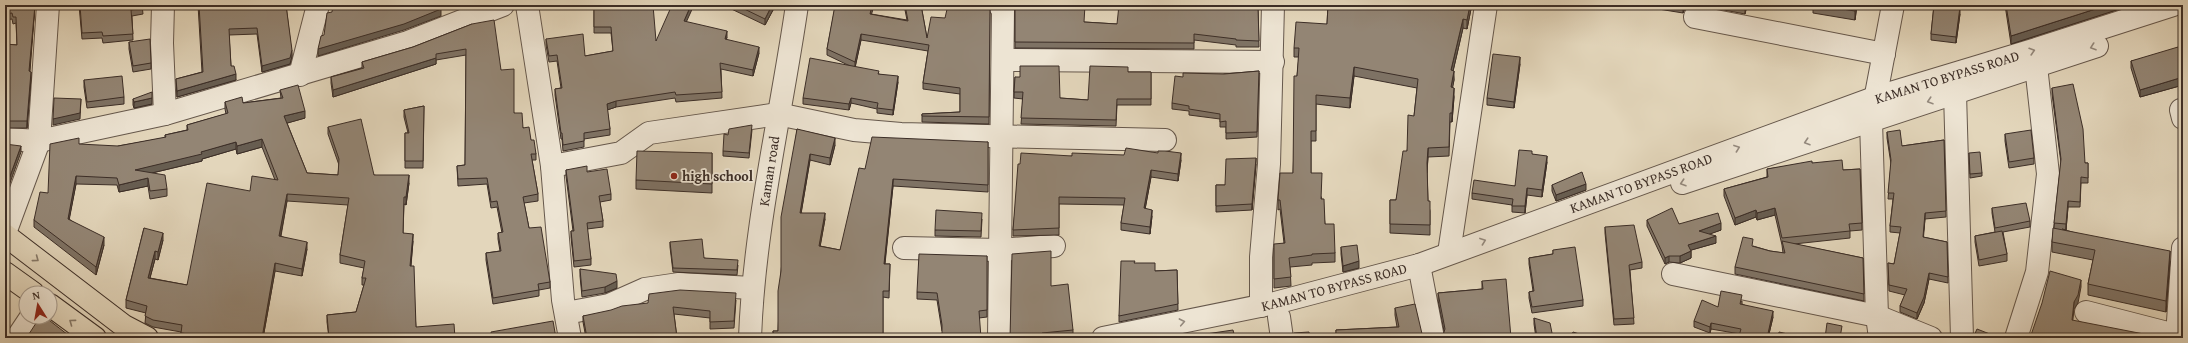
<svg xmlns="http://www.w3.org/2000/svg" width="2188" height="343" viewBox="0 0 2188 343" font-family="'Gentium Book Plus',serif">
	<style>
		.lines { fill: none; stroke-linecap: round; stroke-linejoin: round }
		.minor-casing { stroke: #66584c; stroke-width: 24 }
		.major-casing { stroke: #3c2e27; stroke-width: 24 }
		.minor { stroke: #ede4d3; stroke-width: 22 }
		.major { stroke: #e3d6bb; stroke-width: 22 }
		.wall { fill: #7e7264; stroke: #3c2e27 }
		.shaded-wall { fill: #675d51; stroke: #3c2e27 }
		.building { fill: #938574; stroke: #3c2e27 }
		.oneway { stroke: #94897d }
		.oneway2 { stroke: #877a6a }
		.poi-dot { fill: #8f2418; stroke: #ede4d3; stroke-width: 1.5 }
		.labels { text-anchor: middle; stroke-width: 3.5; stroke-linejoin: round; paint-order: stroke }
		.street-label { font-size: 14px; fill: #3c2e27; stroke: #ede4d3 }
		.poi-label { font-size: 14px; font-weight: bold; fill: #3c2e27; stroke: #ede4d3; text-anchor: start }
	</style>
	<rect width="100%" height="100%" fill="#e3d6bb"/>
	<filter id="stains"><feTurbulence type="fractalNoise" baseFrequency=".005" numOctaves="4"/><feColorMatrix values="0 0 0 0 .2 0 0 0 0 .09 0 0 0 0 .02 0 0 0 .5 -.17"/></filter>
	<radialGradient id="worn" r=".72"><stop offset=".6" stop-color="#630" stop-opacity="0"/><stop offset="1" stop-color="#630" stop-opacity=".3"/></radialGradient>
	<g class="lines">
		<defs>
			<g id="minor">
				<path d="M163,5l-1,38 3,71"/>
				<path d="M527,5l25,161 11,134 7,38"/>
				<path d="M999,5l4,5 -4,328"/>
				<path d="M1695,17l189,37"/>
				<path d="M1003,60l270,2"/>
				<path d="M300,75l18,-70"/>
				<path d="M1955,93l7,245"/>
				<path d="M2181,110l2,8"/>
				<path d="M5,139l34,2 126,-27 243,-72 95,-37"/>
				<path d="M552,166l69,-13 28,-20 129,-19 76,16 47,4 264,6"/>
				<path d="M1682,183l415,-137"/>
				<path d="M5,233l34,-92 9,-136"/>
				<path d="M904,248l95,2 55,-4"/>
				<path d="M1449,253l37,-248"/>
				<path d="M1419,265l14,73"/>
				<path d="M1673,274l204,42 54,22"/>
				<path d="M1261,306v-49l8,-93 4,-159"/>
				<path d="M2086,312l97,25"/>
				<path d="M566,313l43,-8 36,-16 34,-5 73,4"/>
				<path d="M1279,317l3,21"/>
				<path d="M2177,336l6,-88"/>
				<path d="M17,338l14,-21"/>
				<path d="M750,338c4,-112 31,-222 47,-333"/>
				<path d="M1103,338l172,-35 144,-38 455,-167 159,-48 140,-45"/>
				<path d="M1880,338l-3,-22 -6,-195 22,-116"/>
				<path d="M2016,338l21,-66 11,-98 -12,-108"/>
			</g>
			<g id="major">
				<path d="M5,235l119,91 23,12"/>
				<path d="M5,273l28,20"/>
				<path d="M50,305l45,33"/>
			</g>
		</defs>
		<!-- minor casing -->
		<use href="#minor" class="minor-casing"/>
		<!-- major casing -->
		<use href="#major" class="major-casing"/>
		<!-- minor -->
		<use href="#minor" class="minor"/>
		<!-- major -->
		<use href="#major" class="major"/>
	</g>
	<!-- wall -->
	<g class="wall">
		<path d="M5,5h30l-5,66 1,7 -4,50h-22v-84l12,1 -1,-22 -3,1 -1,-5 -7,1z"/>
		<path d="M79,5h63l1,9 -11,2 1,24 -30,3 -1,-5 -20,1z"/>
		<path d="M198,5h88l6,51 -2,8 -28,8 -5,-38 -28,1 2,31 5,14 -59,17 -1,-18 26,-7z"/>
		<path d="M594,5l62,36 30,-19 41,15 -1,3 33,13 -6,23 -32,-7 1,29 -46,4 -1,-4 -59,9 -9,3 3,19v6l-26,4v8l-21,4 -1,-12h-1l-6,-44v-6l6,-1 -4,-27 -8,1 -3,-17v-6l39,17 28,-5 -2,-18h-17z"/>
		<path d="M723,5h50v5l-8,15z"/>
		<path d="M819,5h55l-3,9 36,6 -3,-15h17l6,33 18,-20 45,-10 -1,116 -67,-2v-8l38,-2v-18l-37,-5v-6l5,-32 -67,-11 -6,27 24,7 19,8 -5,33 -16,-2v-4l-26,-6 -2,7 -46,-6v-6l47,-32 -23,-11v-6l8,-41z"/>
		<path d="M1238,5h15v2l5,1 1,39h-23v-2l-42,-5v9l-179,-1v-41l69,15 33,2 121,-18z"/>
		<path d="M1324,5h150l-1,4h-2l-4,20 -4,-1 -10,43 1,9 -2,8 2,9 -2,25h-2l-1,34 -21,1 -1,13 1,31 2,10v24l-40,-2v-33h6l11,-49 7,-35 3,-28 -63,-12 -4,32 -34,-4v37h-5v32l11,26 3,25 10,29v9l-23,1v2l-22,2 1,19 -17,2v-40l10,-5 -4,-34 -2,1v-10l15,-27 4,-97 2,-19h-5v-9l33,-24 1,-19z"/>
		<path d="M1634,5h62l-11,3 -2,5z"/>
		<path d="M1698,5h49l-2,9z"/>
		<path d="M1813,5h44l-2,15 -42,-7z"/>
		<path d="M1934,5h19l-1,1 8,8 -4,29 -25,-3v-6z"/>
		<path d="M2005,5h127l-121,39z"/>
		<path d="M472,24l29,46 13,43 17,27 5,14v6h-4l6,34v7l-14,2 5,25 21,54v6l-11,2v6l-46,8 -7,-44v-7l14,-2 -2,-12v-6h4l-5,-26 -6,1 -4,-24 -29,2 -1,-20 8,-1 1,-110 -30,5v4l-103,33 -2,-14v-6l31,-9v-6l51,-15z"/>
		<path d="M129,42l22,21v6l-18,3 -4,-23z"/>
		<path d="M2183,52v33l-43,12 -9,-29v-7z"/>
		<path d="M1520,64l-6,44 -27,-3v-7z"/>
		<path d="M1259,71l-2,66 -31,2v-12h-6v-8l-31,-4v-4l-17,-2v-6l52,-29z"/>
		<path d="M1128,72h23v33h-34l-1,21 -95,-2 2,-25 -9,-1 1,-21 45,21 28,2z"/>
		<path d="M84,80l40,17v7l-37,4 -3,-21z"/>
		<path d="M2052,88l33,75h3v20h-7l-1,24h-12l-2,23 -4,-1 108,32 -4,51 -78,-17v-11l5,-24 -41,-8v-10l2,-14 7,-65 -9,-69z"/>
		<path d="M280,90l25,28 -18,5 20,50 31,2 1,-10 -11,-31v-7l46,48 35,8 -3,22 -2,-1 -1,29 10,8 -2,25 5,61 -87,11 -2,-16v-7l29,-3 8,-27h-2v-7l2,-10 -24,-5v-8l8,-50 -61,-4 -6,35 26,13 -5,27 -27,-5 -12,67h-82v-6l-28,-5 -8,-4 1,-10 -20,-5v-8l18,-72 19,12 -5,20 -3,-1 -5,19 37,7 63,-94 25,-11 -13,-33 -25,7 -1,-5 -34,10v2l-50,12 15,16v7l-17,3 -2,-13 -29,6 -2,-7 -41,-1 -7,35 35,26 -8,30 -62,-48v-7l14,-27 70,-47 47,-8v-3l22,-5v-5l39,-11 -1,-5v-7l18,1 38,-5z"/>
		<path d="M133,99l19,5 -18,4 -1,-3z"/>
		<path d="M424,106l-1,62h-18v-35h3l-4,-16v-7z"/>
		<path d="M797,129l38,16 -5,20 -20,-5 -9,53 24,6 -5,27 20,4 25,-81 123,-27v50l-95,-6 -8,78h5l-1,34 -6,-1v41h-110v-7h5l3,-60z"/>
		<path d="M752,130l-3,28 -26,-2v-5z"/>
		<path d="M1887,132l15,14 42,-6 2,77 -21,2 -2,18 24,5 1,41 -19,-4 -5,24 -7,16 -17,-7v-6l5,-11 -16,-4 -1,-28 6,1 6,-31 -10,-1v-6l3,-27h-5l3,-35 -4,-26z"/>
		<path d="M2005,134l29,24v6l-25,4 -4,-27z"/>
		<path d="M712,153v40l-76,-4v-9z"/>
		<path d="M1969,153l13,20v3l-12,2z"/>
		<path d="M1532,154l15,8 -5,35 -15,-2 -2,18 -13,-1v-7l-40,-6v-6l43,-7z"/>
		<path d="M1072,156l109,4 -3,21 -27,-4 -6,32 7,7 -2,18 -29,-4v-7l3,-18 -65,-1v31l-46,1v-6l7,-66z"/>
		<path d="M1812,163l31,7 17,-1 2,61 -12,1v7l-56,6 69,14 1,43 -129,-27v-7l18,-21 17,5 13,2 -1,-8 -7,-30 -18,5 -1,-3 -21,8 -11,-29v-7l43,-12v-8z"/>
		<path d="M1256,164l-4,46 -36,2v-27h9z"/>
		<path d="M566,170l21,2 24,22v6l-11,2 3,19v6l-16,2 4,30v6l-17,2 -3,-30v-6h2l-7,-55z"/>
		<path d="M1552,185l34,5 -30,11 -4,-10z"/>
		<path d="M1992,208l38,13v6l-27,5 4,22v7l-28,5 -4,-24v-6l20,-4 -3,-19z"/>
		<path d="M982,219l-1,18 -46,-1v-6z"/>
		<path d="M1647,220l32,4 42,6 -12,4 7,9 -25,7v8l-11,5 -11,-1 -4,2 -18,-38z"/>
		<path d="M1605,227l37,35v6l-12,2 4,54 -20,1 -9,-92z"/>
		<path d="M670,242l34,16 34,7 -1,10 -64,-3 -3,-25z"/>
		<path d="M1341,247l18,21 -16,4 -2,-18z"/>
		<path d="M1553,250l30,50v6l-51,7 -3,-15v-6l4,-1 -4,-27v-6l24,-4z"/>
		<path d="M987,256v61l-8,1 -37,13 -5,-31 -20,-1v-7z"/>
		<path d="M1134,263l21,8 22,-1 1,40 -59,12v-6z"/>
		<path d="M580,269l37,19 -12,5 -23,4 -2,-21z"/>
		<path d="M1482,281l29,57 -67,-7 -6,-31v-7l44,-4z"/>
		<path d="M1051,286l22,44v7l-7,1h-56z"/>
		<path d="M736,300l-2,28 -24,1v-11l-36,-4 3,24h-91l-3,-16v-6z"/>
		<path d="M1742,301v3l31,13 -5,21h-29l1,-4 -29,-5 -1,4 -16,-6v-6l24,-14z"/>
		<path d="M1395,308l28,30h-87v-8l61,-3 -2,-12z"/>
		<path d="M1534,318l19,20h-17l-2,-14z"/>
	</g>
	<!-- shaded-wall -->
	<g class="shaded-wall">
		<path d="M35,5l-6,73v-7z"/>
		<path d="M691,5h3l-10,22v-6z"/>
		<path d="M772,5h1v5l-8,15v-6z"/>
		<path d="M872,5h2l-4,15v-6z"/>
		<path d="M1470,5h1v4l-4,20v-9z"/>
		<path d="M1683,5h13l-11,3 -2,5z"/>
		<path d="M1745,5h2l-2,9z"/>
		<path d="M1856,5h1l-2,15v-9z"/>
		<path d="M2108,5h24l-121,39v-8z"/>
		<path d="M1960,7v7l-4,29v-6z"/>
		<path d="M441,9v7l-37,14 -86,26v-7z"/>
		<path d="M1463,19v9l-12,52v-10z"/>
		<path d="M727,31v6l-2,9v-7z"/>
		<path d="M861,34v6l-6,28v-6z"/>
		<path d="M759,47v6l-6,23v-6z"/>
		<path d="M292,50v6l-2,8 -28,8v-6z"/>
		<path d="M1520,57v7l-6,44v-6z"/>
		<path d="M436,58v6l-103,33v-7z"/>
		<path d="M1354,67v9l-4,32v-10z"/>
		<path d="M1454,71v9l-3,17v-10z"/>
		<path d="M31,72v6l-4,50v-7z"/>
		<path d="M236,74v6l-59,17v-6z"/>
		<path d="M898,76v6l-5,33v-5z"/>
		<path d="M2183,77v8l-43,12v-7z"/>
		<path d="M1454,88v9l-2,25v-9z"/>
		<path d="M152,98v6l-18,4v-6z"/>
		<path d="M851,98v5l-2,7v-6z"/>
		<path d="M81,99l-1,20 -27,6v-6z"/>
		<path d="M616,101v6l-9,3v-6z"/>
		<path d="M305,111v7l-21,6v-8z"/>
		<path d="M835,138v7l-5,20v-7z"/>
		<path d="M262,139v8l-25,7v-8z"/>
		<path d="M236,142v7l-34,10v2l-67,16v-7z"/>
		<path d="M21,146v6l-16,45v-7z"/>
		<path d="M1428,148v9l-1,16v-10z"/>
		<path d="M1181,153v7l-3,21v-7z"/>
		<path d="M810,154v6l-10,60v-7z"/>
		<path d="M1547,156v6l-5,35v-7z"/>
		<path d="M1256,158v6l-4,46v-6z"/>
		<path d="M1151,170v7l-7,38v-7z"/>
		<path d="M409,175v8l-3,22v-8z"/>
		<path d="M76,176v8l-8,42v-7z"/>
		<path d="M148,178v8l-29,6v-7z"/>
		<path d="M893,179v7l-9,84v-6z"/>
		<path d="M1586,184v6l-30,11v-6z"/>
		<path d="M1527,188v7l-2,18v-7z"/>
		<path d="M287,194v7l-8,43v-8z"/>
		<path d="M2068,201v6l-2,23v-6z"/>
		<path d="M1775,208v7l-18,5v-7z"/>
		<path d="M1152,210v6l-2,18v-7z"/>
		<path d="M1756,210v7l-21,8v-7z"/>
		<path d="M825,213v6l-6,34v-7z"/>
		<path d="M1925,213v6l-2,24v-6z"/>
		<path d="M1721,223v7l-22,8v-7z"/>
		<path d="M163,233v7l-5,20v-8z"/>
		<path d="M413,234v7l-3,33v-8z"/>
		<path d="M1716,236v7l-28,8v-6z"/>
		<path d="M104,237v8l-8,30v-8z"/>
		<path d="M307,242v7l-5,27v-7z"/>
		<path d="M155,251v8l-7,26v-7z"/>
		<path d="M1691,251v7l-11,5v-7z"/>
		<path d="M2170,251v10l-4,51v-11z"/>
		<path d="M1669,256v6l-4,2v-6z"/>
		<path d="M1359,261v7l-16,4v-6z"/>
		<path d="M275,263v8l-12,67h-1z"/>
		<path d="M1929,273v6l-5,24 -7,16v-6z"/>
		<path d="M2081,280v7l-3,16 -4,6 -2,18 2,-25z"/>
		<path d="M617,281v7l-12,5v-6z"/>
		<path d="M1773,311v6l-5,21h-1z"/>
		<path d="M1711,323v6l-1,4v-6z"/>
	</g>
	<!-- building -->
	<g class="building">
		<path d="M5,5h30l-6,66 2,1 -4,49h-22v-77l12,1 -1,-28h-3l-1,-4 -7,1z"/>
		<path d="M80,5h62l1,3 -12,2 2,24 -30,2 -1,-4 -20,1z"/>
		<path d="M199,5h87l6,45 -2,8 -28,8 -5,-38 -28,1 2,37h3l2,8 -59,17 -1,-12 27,-7z"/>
		<path d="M333,5h108v4l-37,15 -86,25 3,-13 3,-1 3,-22 5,-1z"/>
		<path d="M594,5h59l3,36 16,-36h19l-7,16 43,10 -2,8 34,8 -6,23 -33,-7 2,29 -46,3 -1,-3 -59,9 -9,3 3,25 -26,4v8l-21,4 -1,-12h-1l-6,-44 7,-1 -5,-33 -8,1 -3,-17 37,-5 2,22 28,-5 -2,-24h-17z"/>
		<path d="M736,5h36l-7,14z"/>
		<path d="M835,5h37l-2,9 38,7 -3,-16h16l6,33 4,-21 14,1 3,-13h39l3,3 -1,109 -67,-1v-2l38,-2v-24l-37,-5 6,-38 -68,-11 -6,28 -28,-13z"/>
		<path d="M1018,5h67l-1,17 33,2 2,-19h111l8,1v-1h15v2l5,1 1,33 -23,-1v-1l-42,-5v9l-179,-1v-35h3z"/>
		<path d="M1328,5h142l-3,15 -4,-1 -12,51 3,1 -3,16 3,1 -2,25h-2l-1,34 -21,1 -1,15 1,38h2v24l-40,-1v-24h6l7,-49h4l1,-36 6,1 4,-37 -64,-12 -4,31 -34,-3v36h-5v42h11l-1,26h3l1,25h9l1,29 -23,1v1l-23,3 2,19 -17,2v-35l11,-1 -5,-43h-2l2,-27h13l1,-97h3l2,-28h-5l2,-26 31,2z"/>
		<path d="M1817,5h39l-1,6z"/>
		<path d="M1934,5h17v1l9,1 -4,30 -25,-3z"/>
		<path d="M2006,5h102l-97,31z"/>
		<path d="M494,20l7,50 13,-1v44h8l1,15 6,-1 2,13h3l2,14h-5l7,40 -15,3 6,31 12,-1 9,55 -12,2 1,6 -46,8 -7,-45 15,-2 -3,-18 5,-1 -6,-31 -6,1 -4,-24 -29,1 -1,-13 8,-1 1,-116 -30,5v4l-103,32 -2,-13 33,-9 -2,-6 51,-15 59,-23z"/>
		<path d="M150,39l1,24 -18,3 -4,-24z"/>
		<path d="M2178,47l2,6 3,-1v25l-43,13 -9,-29z"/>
		<path d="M1493,54l27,3 -6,45 -27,-4z"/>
		<path d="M810,58l69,13 -1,3 20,2 -5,34 -16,-2 1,-5 -27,-5 -2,6 -46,-6z"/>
		<path d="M1020,66h39l1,32 28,2 2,-34 38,1v5h23v27h-34l-1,21 -95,-2 2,-26h-9l1,-15h5z"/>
		<path d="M1259,71l-2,61 -31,1v-12l-6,1v-8l-31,-5v-3l-17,-3 3,-27 8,1v-4l41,1z"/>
		<path d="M122,76l2,21 -37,5 -3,-22z"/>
		<path d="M2073,84l10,45 2,34h3v15l-7,-1 -1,25 -12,-1 -2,23 -12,-1 7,-64 -9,-71z"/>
		<path d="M298,85l7,26 -21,5 23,57 31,2 1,-16 -11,-32 33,-8 13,56h35l-3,22h-2l-1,36 10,1 -3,32h4l2,61 38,-3 1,14h-126l-2,-23 29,-3 10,-34h-4l3,-17 -25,-6 9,-57 -62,-4 -8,42 28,6 -5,27 -27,-6 -13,75h-59v-2l-22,-3 1,-8 -29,-5 -8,-4 2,-10 -21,-6 18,-72 19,5 -5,19 -3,-1 -7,27 39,7 20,-102 43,8 2,-15 26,4 -16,-41 -25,7 -1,-4 -35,10 1,2 -67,16 30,5 2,14 -17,2 -2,-13 -29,7 -2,-7 -41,-2 -8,43 36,18 -8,30 -62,-47 6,-28 8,1 2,-49 29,-6v6l39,2 48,-9 -1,-2 23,-5 -1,-5 41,-12 -3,-11 17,-5 1,6 40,-5 -3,-8z"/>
		<path d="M152,92v6l-18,4 -1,-3z"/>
		<path d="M54,98l27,1 -1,14 -27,6z"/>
		<path d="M424,106l-1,55h-18v-28h4l-5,-23z"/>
		<path d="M752,125l-3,28 -26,-2 1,-17 4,1 1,-6z"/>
		<path d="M797,129l38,9 -5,20 -20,-4 -10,59h25l-6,33 21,4 19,-82 6,1 7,-32 116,5v43l-95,-6 -9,85h6l-1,27h-6v47h-109l-1,-7h5v-40l3,-20v-54z"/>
		<path d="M1900,130l2,16 42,-6 2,71 -21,2 -2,24 24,5 1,35 -19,-4 -5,24 -7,16 -17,-7 7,-17 -18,-4 -1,-22 6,1 7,-37 -11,-1 4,-33h-6l3,-33 -4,-28z"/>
		<path d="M2031,130l3,28 -25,4 -4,-28z"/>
		<path d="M5,144l16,2 -16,44z"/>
		<path d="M1126,148l32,5v-2h7l16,2 -3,21 -27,-4 -7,38 8,2 -2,17 -29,-4 4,-25 -66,-1v31l-46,2 5,-66h2l1,-11 51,3v-3l52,2z"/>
		<path d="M1519,150l13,1v3l15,2 -5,34 -15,-2 -2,18h-13l1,-7 -41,-6 2,-13 41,6z"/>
		<path d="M637,151l75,2v31l-76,-4z"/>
		<path d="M1980,152l2,21 -12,1 -1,-21z"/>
		<path d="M1256,158l-4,46 -36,2v-21h9l1,-26z"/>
		<path d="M1842,160l1,10 17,-1 2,54 -13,1 1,7 -68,7 -7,-30 -18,5 -1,-3 -21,8 -11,-29 44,-12 -1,-8 45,-8v2z"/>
		<path d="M587,166v6l20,-3 4,25 -12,2 4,25 -16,2 4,36 -17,2 -3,-30h3l-8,-61z"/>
		<path d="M1582,172l4,12 -30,11 -4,-10z"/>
		<path d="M2026,203l4,18 -35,7 -3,-20z"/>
		<path d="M1672,208l7,16 39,-11 3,10 -22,8 17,5 -28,9 3,6 -11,5h-11l-4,2 -18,-38z"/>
		<path d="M936,210l46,3 -1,18 -46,-1z"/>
		<path d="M1634,225l8,37 -13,3 5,53 -20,1 -9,-92z"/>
		<path d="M2053,228l117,23 -4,50 -78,-17 7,-34 -43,-8z"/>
		<path d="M2002,231l5,23 -28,6 -4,-24z"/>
		<path d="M1743,237l10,2 -1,7 18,5 15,2 -3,-12 81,17 1,36 -129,-27z"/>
		<path d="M702,239l2,19 34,2 -1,10 -64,-2 -3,-26z"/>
		<path d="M1357,245l2,16 -16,5 -2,-19z"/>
		<path d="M1575,247l8,53 -51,7 -3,-15 5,-1 -5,-33 24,-4v-4z"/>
		<path d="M1051,251v35l17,-2 5,46 -31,3v5h-32l2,-84z"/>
		<path d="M919,254l68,2v54l-8,1 2,27h-39v-13l-5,-32 -20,-1z"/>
		<path d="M1121,261h14l-1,2h21v8l22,-1 1,34 -59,12z"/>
		<path d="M580,269l36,5 1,7 -12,6 -23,4z"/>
		<path d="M2050,271l31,9 -3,15 -4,7 -2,18 82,16v2h-124l12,-35z"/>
		<path d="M1506,279l5,59h-69l3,-9 -7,-36 45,-4 -1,-8z"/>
		<path d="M680,290l56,3 -2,28 -24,1v-11l-37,-4 4,31h-90l-4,-22 28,-6 11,-4 26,-3 1,-9z"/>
		<path d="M1721,291l21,4 -2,9 33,7 -6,27h-12l-16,-2 2,-7 -30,-6 -1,4 -16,-6 8,-21 16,7z"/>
		<path d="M1415,304l8,34h-87v-8l63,-3 -4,-19z"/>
		<path d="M40,317h5l27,21h-46l1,-1z"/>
		<path d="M1534,318l16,5 3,15h-16z"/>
		<path d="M553,321l3,17h-64l-1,-6z"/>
		<path d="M1827,323l15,3 -2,12h-15z"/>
		<path d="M1977,329l23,9h-27z"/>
		<path d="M1233,330l2,8h-28l-1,-4z"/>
		<path d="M1309,332l1,6h-16v-5z"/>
		<path d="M1573,332l19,6h-22z"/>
		<path d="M1779,332l13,3 -1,3h-13z"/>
	</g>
	<!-- one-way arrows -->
	<defs><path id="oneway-chevron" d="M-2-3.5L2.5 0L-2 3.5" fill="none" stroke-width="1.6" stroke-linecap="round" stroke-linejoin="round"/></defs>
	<g class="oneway">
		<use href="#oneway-chevron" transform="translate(2093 47) rotate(161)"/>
		<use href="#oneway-chevron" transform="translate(2032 51) rotate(-17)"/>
		<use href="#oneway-chevron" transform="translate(1930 101) rotate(162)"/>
		<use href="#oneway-chevron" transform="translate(1807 142) rotate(162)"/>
		<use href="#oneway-chevron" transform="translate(1737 148) rotate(-20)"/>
		<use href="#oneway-chevron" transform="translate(1683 183) rotate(162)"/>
		<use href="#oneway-chevron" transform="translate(1483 241) rotate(-20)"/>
		<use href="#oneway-chevron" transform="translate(1182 322) rotate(-11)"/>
	</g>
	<g class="oneway2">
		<use href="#oneway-chevron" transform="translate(36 259) rotate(37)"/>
		<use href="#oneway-chevron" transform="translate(72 322) rotate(-144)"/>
	</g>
	<!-- markers -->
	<circle class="poi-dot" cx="674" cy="176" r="4"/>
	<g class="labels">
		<!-- street labels -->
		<g class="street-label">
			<text transform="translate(1947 77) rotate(-17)" y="5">KAMAN TO BYPASS ROAD</text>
			<text transform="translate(769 171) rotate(-81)" y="5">Kaman road</text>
			<text transform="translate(1641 183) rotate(-20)" y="5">KAMAN TO BYPASS ROAD</text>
			<text transform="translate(1334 287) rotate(-15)" y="5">KAMAN TO BYPASS ROAD</text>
		</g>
		<!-- poi labels -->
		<g class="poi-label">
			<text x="682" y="181">high school</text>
		</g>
	</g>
	<!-- margin -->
	<rect width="2188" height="343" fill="none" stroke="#e3d6bb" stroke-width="20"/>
	<rect x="6" y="6" width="2176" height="331" fill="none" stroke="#3c2e27" stroke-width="2"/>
	<rect x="10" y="10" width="2168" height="323" fill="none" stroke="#3c2e27"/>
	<!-- north arrow -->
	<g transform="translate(38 305) rotate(349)"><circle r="19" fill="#ede4d3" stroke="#a69b8e"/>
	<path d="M0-3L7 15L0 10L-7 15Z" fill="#8f2418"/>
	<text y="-6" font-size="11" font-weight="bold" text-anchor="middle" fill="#3c2e27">N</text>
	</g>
	<rect width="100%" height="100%" filter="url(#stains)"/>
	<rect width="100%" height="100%" fill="url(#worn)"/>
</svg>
